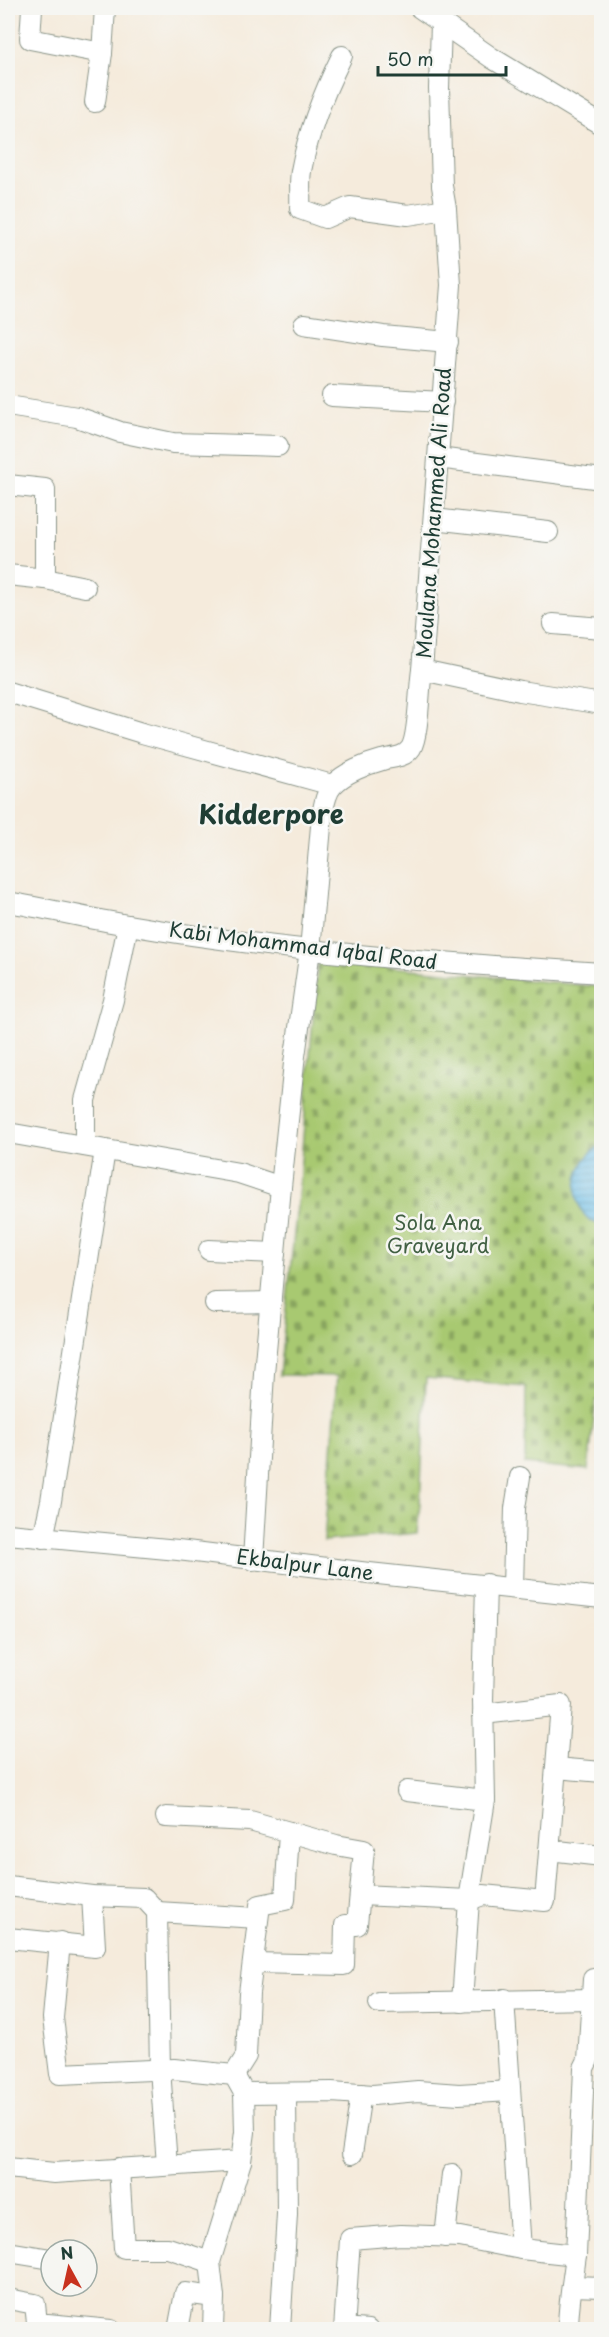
<svg xmlns="http://www.w3.org/2000/svg" width="609" height="2337" viewBox="0 0 609 2337" font-family="'Playpen Sans',sans-serif">
	<style>
		.cemetery { fill: url(#cemetery-stones); stroke: #648352; stroke-width: 1.5 }
		.water { fill: url(#water-rules); stroke: #467d8e; stroke-width: 1.5 }
		.lines { fill: none; stroke-linecap: round; stroke-linejoin: round }
		.minor-casing { stroke: #8a9488; stroke-width: 22 }
		.minor { stroke: #fff; stroke-width: 20 }
		.labels { text-anchor: middle; stroke-width: 5; stroke-linejoin: round; paint-order: stroke }
		.street-label { font-size: 20px; fill: #1f3d34; stroke: #f6f6f2 }
		.park-label { font-size: 20px; fill: #416043; stroke: #f6f6f2 }
		.district-label { font-size: 26px; font-weight: bold; fill: #1f3d34; stroke: #f6f6f2 }
	</style>
	<defs>
		<pattern id="cemetery-stones" width="16" height="16" patternUnits="userSpaceOnUse" patternTransform="scale(1.5)"><rect width="16" height="16" fill="#a8c971"/><path d="M2 7V4a2 2 0 0 1 4 0v3zM10 15v-3a2 2 0 0 1 4 0v3z" fill="#88a45e"/></pattern>
		<pattern id="water-rules" width="6" height="5" patternUnits="userSpaceOnUse" patternTransform="scale(1.5)"><rect width="6" height="5" fill="#6cbde7"/><path d="M0 2.5h6" fill="none" stroke="#589bbc"/></pattern>
	</defs>
	<rect width="100%" height="100%" fill="#f6f6f2"/>
	<filter id="ink" filterUnits="userSpaceOnUse"><feTurbulence type="fractalNoise" baseFrequency=".0167" numOctaves="2"/><feDisplacementMap in="SourceGraphic" scale="12" xChannelSelector="R" yChannelSelector="G"/><feConvolveMatrix kernelMatrix="1 2 1 2 8 2 1 2 1" color-interpolation-filters="sRGB"/></filter>
	<filter id="wash" filterUnits="userSpaceOnUse"><feTurbulence type="fractalNoise" baseFrequency=".008" numOctaves="4" result="noise"/><feDisplacementMap in="SourceGraphic" scale="24" xChannelSelector="R" yChannelSelector="G"/><feGaussianBlur stdDeviation="1.35" result="paint"/><feColorMatrix in="noise" values="0 0 0 0 0 0 0 0 0 0 0 0 0 0 0 0 0 1.4 0 .05"/><feComposite in="paint" operator="in"/></filter>
	<g filter="url(#wash)">
		<rect width="100%" height="100%" fill="#f5ebdc"/>
		<!-- cemetery -->
		<path class="cemetery" d="M318,960l283,27v159l-3,1 -3,76h7l-1,177h-5l-8,70 -63,-6 1,-77 -100,-9 -6,125 -3,30 -93,8 13,-165 -58,-1 19,-179z"/>
		<!-- water -->
		<path class="water" d="M601,1146v77h-6c-3,-2 -9,-5 -11,-9 -16,-21 -6,-58 17,-68z"/>
	</g>
	<g filter="url(#ink)">
		<g class="lines">
			<defs>
				<g id="minor">
					<path d="M32,8l-2,31 72,14"/>
					<path d="M420,8l72,50 110,67"/>
					<path d="M342,56c-17,34 -34,77 -41,115 -2,12 0,25 -1,38l25,9 25,-11 58,8 38,-6"/>
					<path d="M95,102l7,-49 3,-45"/>
					<path d="M304,324l79,12 65,6"/>
					<path d="M332,396l111,6"/>
					<path d="M8,406l69,11 43,15 53,11 105,3"/>
					<path d="M438,458l164,21"/>
					<path d="M8,485l37,4v90"/>
					<path d="M434,519l114,13"/>
					<path d="M8,575l37,4 40,8"/>
					<path d="M553,624l49,4"/>
					<path d="M422,670l98,21 82,13"/>
					<path d="M8,692l134,41 190,52"/>
					<path d="M8,902c40,7 79,16 120,23 156,27 315,38 474,48"/>
					<path d="M8,1133l231,40 42,14"/>
					<path d="M85,1146v-46l28,-100 15,-75"/>
					<path d="M209,1250l66,3"/>
					<path d="M215,1303l56,-1"/>
					<path d="M8,1534l170,16 191,23 233,25"/>
					<path d="M43,1538l8,-37 54,-351"/>
					<path d="M253,1560l11,-187 17,-186 13,-124 16,-113 12,-135c2,-10 4,-23 11,-30 11,-12 34,-21 49,-25 11,-3 22,-2 29,-12 8,-13 8,-61 11,-78l29,-385 -5,-76 -4,-23 -3,-98 2,-65"/>
					<path d="M513,1588l2,-80 5,-31"/>
					<path d="M556,1768l46,4"/>
					<path d="M407,1791l78,9"/>
					<path d="M166,1817l84,4 86,24 28,5 -7,75h-12l-1,40 -91,-2"/>
					<path d="M549,1850l53,6"/>
					<path d="M8,1886l84,10 52,2 13,14"/>
					<path d="M360,1895l109,5 14,-5 62,6 16,-196 -78,9"/>
					<path d="M8,1938l87,9 -3,-51"/>
					<path d="M60,1942l-7,76 7,56 114,-5 60,6 10,18 1,39 -4,29 -31,101 4,35 -1,33"/>
					<path d="M504,1999l17,250"/>
					<path d="M462,2002l7,-102 16,-100 -2,-100 3,-116"/>
					<path d="M379,2003l212,-4"/>
					<path d="M234,2075l12,-19 3,-63 11,-88 25,-5 4,-68"/>
					<path d="M244,2093l88,-1 41,3 45,-4 41,3 51,-3"/>
					<path d="M352,2154l9,-60"/>
					<path d="M167,2165l-7,-96 -3,-157 101,6"/>
					<path d="M8,2168l46,5 187,-12"/>
					<path d="M119,2168l5,80h44l42,14"/>
					<path d="M445,2237l7,-63"/>
					<path d="M8,2252l37,6"/>
					<path d="M572,2286l30,1"/>
					<path d="M8,2299l27,5 2,19 74,7"/>
					<path d="M344,2328l24,2"/>
					<path d="M178,2330l7,-37 29,4"/>
					<path d="M280,2330l7,-116 -1,-121"/>
					<path d="M344,2330l6,-91 51,-4 59,2 61,12 55,6"/>
					<path d="M568,2330c0,-26 5,-50 8,-75l8,-187 4,-8 5,-81h9"/>
				</g>
			</defs>
			<!-- minor casing -->
			<use href="#minor" class="minor-casing"/>
			<!-- minor -->
			<use href="#minor" class="minor"/>
		</g>
	</g>
	<g class="labels">
		<!-- street labels -->
		<g class="street-label">
			<text transform="translate(434 513) rotate(-86)" y="7">Moulana Mohammed Ali Road</text>
			<text transform="translate(303 946) rotate(7)" y="7">Kabi Mohammad Iqbal Road</text>
			<text transform="translate(305 1565) rotate(7)" y="7">Ekbalpur Lane</text>
		</g>
		<!-- park labels -->
		<g class="park-label">
			<text x="438" y="1230">Sola Ana<tspan x="438" dy="23">Graveyard</tspan></text>
		</g>
		<!-- district labels -->
		<g class="district-label">
			<text x="271" y="824">Kidderpore</text>
		</g>
	</g>
	<!-- margin -->
	<rect width="609" height="2337" fill="none" stroke="#f6f6f2" stroke-width="30"/>
	<!-- north arrow -->
	<g transform="translate(69 2268) rotate(352)"><circle r="28" fill="#f6f6f2" stroke="#a0aca6" stroke-width="1.5"/>
	<path d="M0-4.5L10 22L0 15L-10 22Z" fill="#c8321e"/>
	<text y="-9" font-size="16" font-weight="bold" text-anchor="middle" fill="#1f3d34">N</text>
	</g>
	<!-- scale -->
	<path d="M378 66v9h128v-9" fill="none" stroke="#1f3d34" stroke-width="3"/>
	<text x="387" y="66" font-size="18" fill="#1f3d34" stroke="#f6f6f2" stroke-width="4.5" paint-order="stroke">50 m</text>
</svg>
